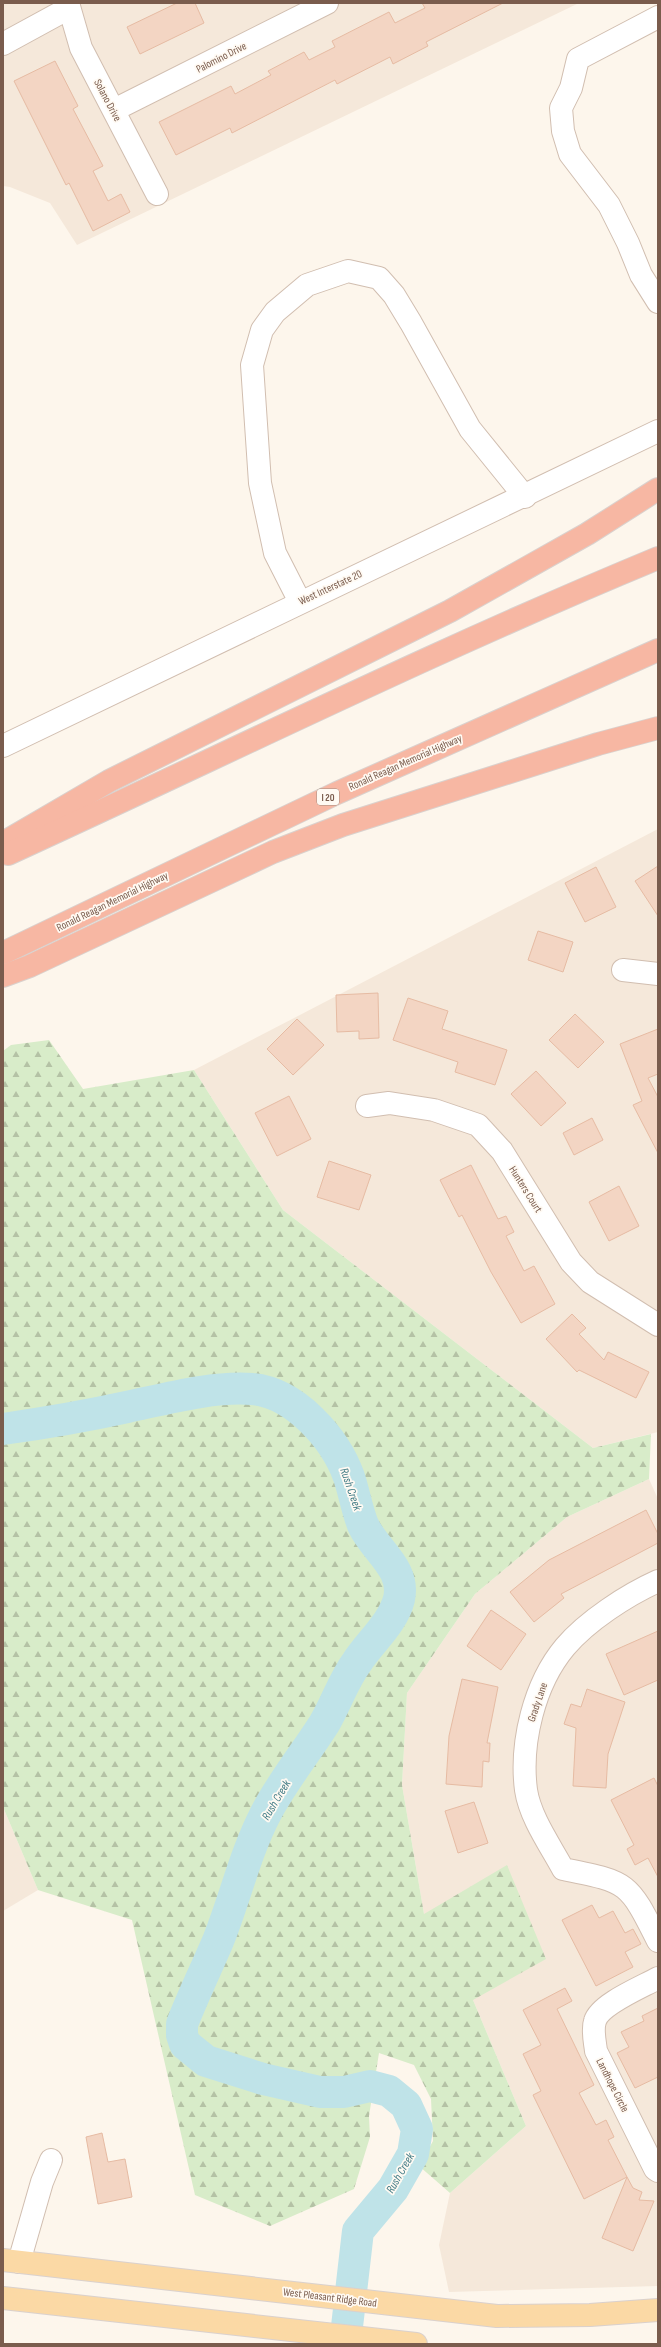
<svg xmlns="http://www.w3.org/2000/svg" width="661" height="2347" viewBox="0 0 661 2347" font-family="'Sofia Sans Condensed',sans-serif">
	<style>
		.residential { fill: #f5e8da }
		.forest { fill: url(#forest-firs) }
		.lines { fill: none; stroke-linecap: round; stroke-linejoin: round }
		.river { stroke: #bfe3e8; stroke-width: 32 }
		.building { fill: #f3d5c3; stroke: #e6bba3 }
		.minor-casing { stroke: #d1beb0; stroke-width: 24 }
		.major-casing { stroke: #dad1cd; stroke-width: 24 }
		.highway-casing { stroke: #dad1cd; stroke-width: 24 }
		.minor { stroke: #fff; stroke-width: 22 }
		.major { stroke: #fbd9a5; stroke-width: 22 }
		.highway { stroke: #f7b7a3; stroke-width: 22 }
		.labels { text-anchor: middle; stroke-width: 3.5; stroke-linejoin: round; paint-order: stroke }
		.shield { fill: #fffaf3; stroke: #a28b7f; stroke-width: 1 }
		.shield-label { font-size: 10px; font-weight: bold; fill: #7a5c4d }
		.street-label { font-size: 11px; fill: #7a5c4d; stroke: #fffaf3 }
		.water-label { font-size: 12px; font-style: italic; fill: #437c86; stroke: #fffaf3 }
	</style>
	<defs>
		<pattern id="forest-firs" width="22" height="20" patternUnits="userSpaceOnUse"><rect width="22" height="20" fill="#d8ecc9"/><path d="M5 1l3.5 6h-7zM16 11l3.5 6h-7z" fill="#b4c2a5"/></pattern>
	</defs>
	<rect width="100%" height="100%" fill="#fdf6ec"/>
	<!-- residential -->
	<g class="residential">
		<path d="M3,3h576l-502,242 -27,-42 -40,-16 -7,-1z"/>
		<path d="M658,829v603l-65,16 -310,-238 -89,-140z"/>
		<path d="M649,1479l9,20v787l-209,6 -10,-47 11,-52 76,-67 -53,-126 -49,-86 -22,-129 5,-92 68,-99 92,-77z"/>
		<path d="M3,1807l35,83 -35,21z"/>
	</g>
	<!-- forest -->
	<path class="forest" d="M49,1040l34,49 111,-19 89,140 310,238 58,-14 -2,45 -82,38 -92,77 -68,99 -5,92 22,129 83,-49 39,94 -73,41 53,126 -76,67 -31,-27 14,-25 -2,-42 -17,-34 -35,-12 -10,63 1,21 -16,52 -84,37 -75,-31 -63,-275 -94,-30 -35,-83v-756l8,-6z"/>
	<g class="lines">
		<!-- river -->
		<path class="river" d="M3,1429c42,-6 83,-13 124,-22 38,-8 86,-21 125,-18 43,4 83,49 97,88 5,15 8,33 14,48 12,26 43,43 36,74 -6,24 -29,43 -42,63 -14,19 -21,42 -33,62 -19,30 -42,58 -58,89 -21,40 -31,86 -48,128 -12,28 -25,55 -36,83v11l3,9 21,17 57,18 57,13h24l26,-6 19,5 17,14 11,24 -4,25 -20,35 -35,42 -13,113"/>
	</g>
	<!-- building -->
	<g class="building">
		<path d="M177,3h18l9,20 -64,31 -13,-27z"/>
		<path d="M422,3h81l-77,39 2,4 -35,18 -3,-7 -53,27 -2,-4 -103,53 -2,-5 -54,27 -17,-33 72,-36 4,8 36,-19 -3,-4 36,-19 5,8 26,-13 -3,-6 57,-29 6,11 30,-15z"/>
		<path d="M55,61l23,45 -5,3 30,57 -10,5 15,30 13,-7 9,18 -37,19 -24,-48 -3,2 -52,-104z"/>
		<path d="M658,866v50l-23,-35z"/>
		<path d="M596,867l20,40 -31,15 -20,-39z"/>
		<path d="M538,931l35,11 -10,30 -35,-12z"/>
		<path d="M378,993l1,45 -20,1v-8l-22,1 -1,-37z"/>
		<path d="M408,998l40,13 -6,18 65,21 -12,35 -40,-13 3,-10 -65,-22z"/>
		<path d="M575,1014l29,28 -26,26 -29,-28z"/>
		<path d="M297,1019l27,26 -31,30 -26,-26z"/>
		<path d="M658,1029v45l-10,4 10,19v56l-25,-48 9,-4 -22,-57z"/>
		<path d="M536,1071l30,32 -25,23 -30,-32z"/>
		<path d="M289,1096l22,43 -34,17 -22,-43z"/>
		<path d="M592,1118l11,22 -29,15 -11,-22z"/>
		<path d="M329,1161l42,14 -12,35 -42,-13z"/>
		<path d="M471,1165l27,54 8,-3 8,16 -8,4 18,35 10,-5 21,38 -34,19 -30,-51 -29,-57 -3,2 -19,-37z"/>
		<path d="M619,1186l20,40 -30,15 -20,-39z"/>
		<path d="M572,1314l14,14 -7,6 25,26 4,-8 41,20 -13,26 -57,-28 -2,2 -31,-33z"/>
		<path d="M646,1510l12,24v9l-97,51 3,4 -30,24 -24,-30 39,-32z"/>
		<path d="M491,1610l35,24 -25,36 -34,-24z"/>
		<path d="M658,1631v49l-34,15 -18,-41z"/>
		<path d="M462,1679l36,8 -11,56h3l-1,19 -6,-1 -1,26 -36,-3 3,-48z"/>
		<path d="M587,1689l38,13 -17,52 -2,34 -33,-2 3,-58 -12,-4 7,-20 10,3z"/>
		<path d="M654,1778l4,8v91l-10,-19 -13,7 -8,-16 7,-4 -23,-45z"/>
		<path d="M474,1802l14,41 -30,10 -13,-42z"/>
		<path d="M592,1905l7,13 14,-7 12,22 8,-4 8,15 -16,8 8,15 -37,19 -34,-66z"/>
		<path d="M565,1988l7,13 -15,8 37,76 -15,8 17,32 10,-5 8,17 -6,3 19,37 -43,22 -51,-104 8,-4 -18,-37 18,-9 -18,-35z"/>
		<path d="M658,2008v69l-23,11 -18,-35 12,-6 -8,-15 23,-11 -2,-5z"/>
		<path d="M102,2133l6,29 17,-3 7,38 -34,7 -12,-67z"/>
		<path d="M627,2177l6,11 9,4 -3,8 15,1 -21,50 -31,-13z"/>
	</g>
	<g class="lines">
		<defs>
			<g id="minor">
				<path d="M68,3l13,45 76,146"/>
				<path d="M658,17l-80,42 -7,29 -10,20 2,23 7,23 39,51 19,38 13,32 17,27"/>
				<path d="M3,44l66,-36"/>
				<path d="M114,110l213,-107"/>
				<path d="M300,602l-25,-49 -15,-70 -8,-118 10,-35 13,-18 32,-27 41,-14 31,7 15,17 17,28 59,106 55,68"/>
				<path d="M3,746l655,-315"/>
				<path d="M623,970l35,4"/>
				<path d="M367,1106l22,-3 45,7 44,15 24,26 69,111 19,20 68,43"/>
				<path d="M658,1581c-31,14 -71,40 -93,66 -31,37 -45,96 -39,143 4,27 24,55 37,79 65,13 65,12 95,72"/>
				<path d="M658,1978c-16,9 -58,26 -63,43 -3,9 0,21 1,30l59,118 3,2"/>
				<path d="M19,2262l23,-80 9,-22"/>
			</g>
			<g id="major">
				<path d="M3,2260l494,56 93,-1 68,-5"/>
				<path d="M3,2298l413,46"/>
			</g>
			<g id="highway">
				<path d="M3,843l106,-62 341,-170 137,-77 71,-45"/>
				<path d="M8,854c216,-99 430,-205 650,-296"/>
				<path d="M3,953l334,-160 321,-143"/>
				<path d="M3,976l27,-10 243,-114 70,-27 255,-81 60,-16"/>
			</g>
		</defs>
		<!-- minor casing -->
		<use href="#minor" class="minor-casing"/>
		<!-- major casing -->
		<use href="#major" class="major-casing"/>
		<!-- highway casing -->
		<use href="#highway" class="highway-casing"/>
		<!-- minor -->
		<use href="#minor" class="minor"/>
		<!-- major -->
		<use href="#major" class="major"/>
		<!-- highway -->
		<use href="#highway" class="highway"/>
	</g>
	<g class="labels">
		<!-- shield labels -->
		<rect class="shield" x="317" y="789" width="22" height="16" rx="3"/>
		<g class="shield-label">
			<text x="328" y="801">I 20</text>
		</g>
		<!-- street labels -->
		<g class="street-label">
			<text transform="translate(221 57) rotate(-27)" y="4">Palomino Drive</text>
			<text transform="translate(108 100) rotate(62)" y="4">Solano Drive</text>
			<text transform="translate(330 587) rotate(-25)" y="4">West Interstate 20</text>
			<text transform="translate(405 762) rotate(-24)" y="4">Ronald Reagan Memorial Highway</text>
			<text transform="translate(112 901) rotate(-26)" y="4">Ronald Reagan Memorial Highway</text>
			<text transform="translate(526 1189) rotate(58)" y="4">Hunters Court</text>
			<text transform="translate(537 1702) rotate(-71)" y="4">Grady Lane</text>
			<text transform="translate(613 2085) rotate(63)" y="4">Landhope Circle</text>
			<text transform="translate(330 2297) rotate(7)" y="4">West Pleasant Ridge Road</text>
		</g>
		<!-- water labels -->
		<g class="water-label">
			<text transform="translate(351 1489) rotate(71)" y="4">Rush Creek</text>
			<text transform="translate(276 1800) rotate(-59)" y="4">Rush Creek</text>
			<text transform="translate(400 2173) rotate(-60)" y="4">Rush Creek</text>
		</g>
	</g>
	<!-- border -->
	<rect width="661" height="2347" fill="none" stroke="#7a5c4d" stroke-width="8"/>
</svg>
